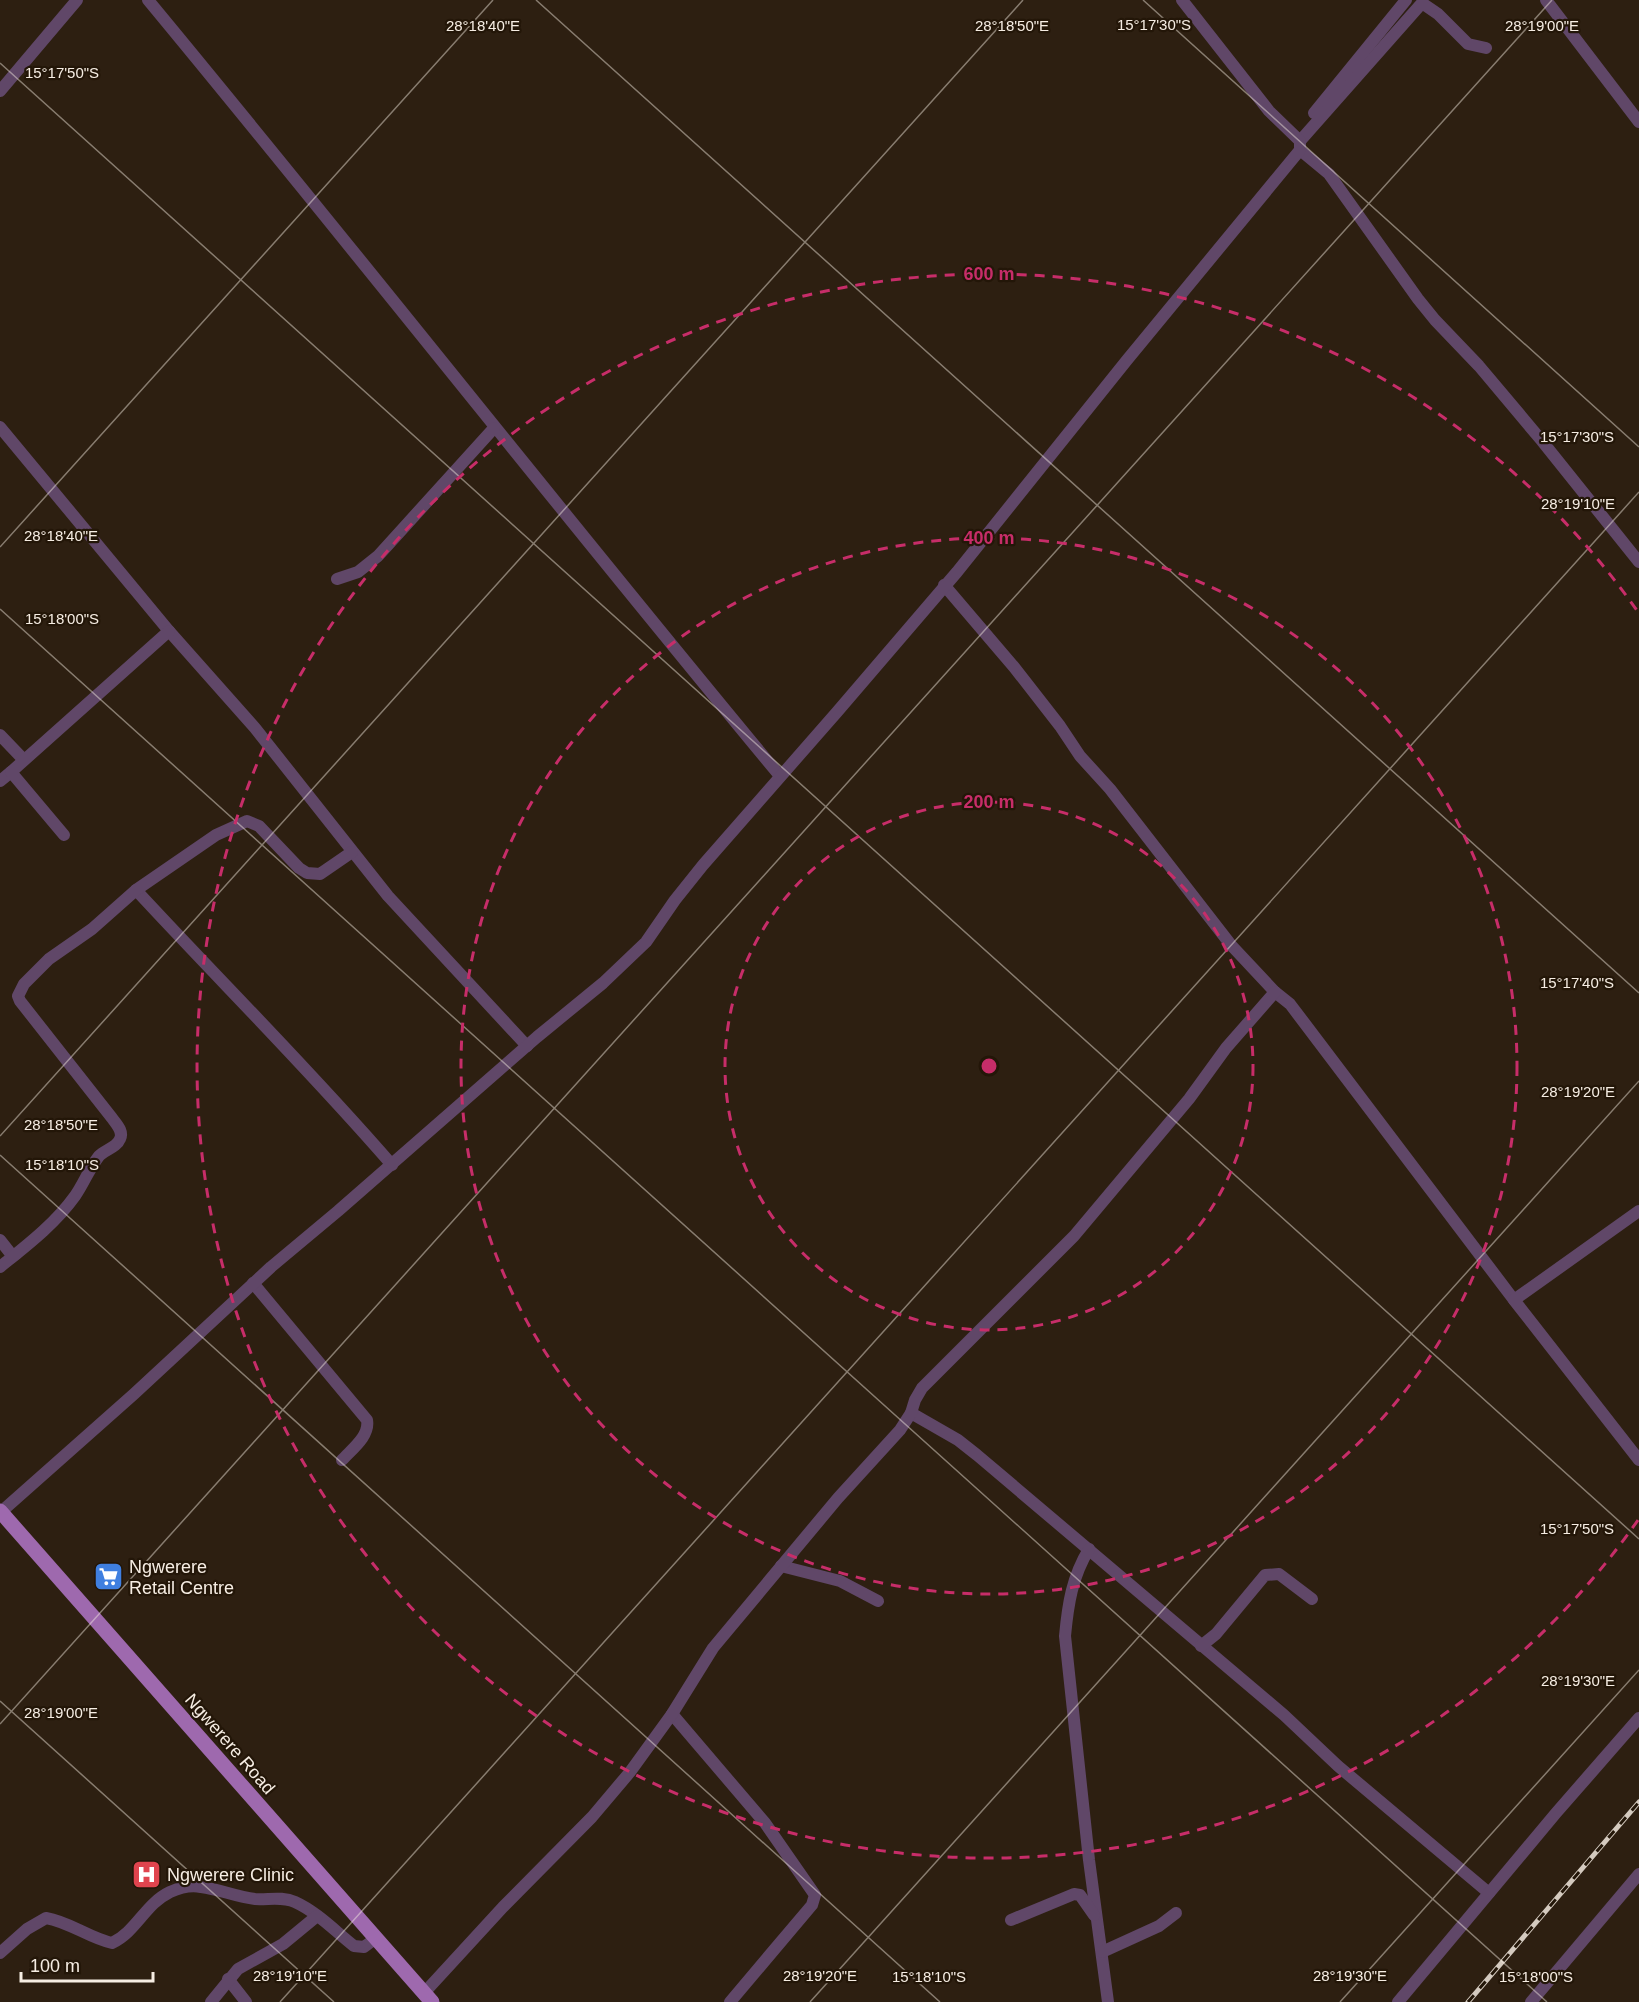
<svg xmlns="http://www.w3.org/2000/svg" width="1639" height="2002" viewBox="0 0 1639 2002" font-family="Helvetica,sans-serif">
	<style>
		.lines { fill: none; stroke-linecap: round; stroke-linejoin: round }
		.minor { stroke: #604768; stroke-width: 12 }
		.major { stroke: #9e69ae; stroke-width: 15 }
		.rail-casing { stroke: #d4cabf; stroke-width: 5 }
		.rail { stroke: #231608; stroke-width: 3; stroke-dasharray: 9; stroke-linecap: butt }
		.ticks { fill: none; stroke: #f6ede3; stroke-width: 1.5; stroke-opacity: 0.45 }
		.ring { fill: none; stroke: #c72d69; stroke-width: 3; stroke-dasharray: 10 8 }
		.labels { text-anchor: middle; stroke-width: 4.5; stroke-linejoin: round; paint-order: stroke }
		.poi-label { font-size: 18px; fill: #f6ede3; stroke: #231608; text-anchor: start }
		.street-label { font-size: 18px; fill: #f6ede3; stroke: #231608 }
		.ticks-label { font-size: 15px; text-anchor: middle; fill: #f6ede3; stroke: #231608; stroke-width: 4.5; stroke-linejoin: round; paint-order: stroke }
		.centre { fill: #c72d69; stroke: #231608; stroke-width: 3 }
		.ring-label { font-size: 18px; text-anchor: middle; font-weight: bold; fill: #c72d69; stroke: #231608; stroke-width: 4.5; stroke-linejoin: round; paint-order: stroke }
	</style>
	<rect width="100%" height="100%" fill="#2d1f11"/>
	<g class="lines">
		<!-- minor -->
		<g class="minor">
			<path d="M148,0c213,257 419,520 632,776"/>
			<path d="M1546,0l93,122"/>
			<path d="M0,91l77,-91"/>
			<path d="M1314,113l92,-113"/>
			<path d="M1300,141l122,-138 16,11 30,30 18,4"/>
			<path d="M1300,150l29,24 89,125 17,21 44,46 63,75 97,121"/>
			<path d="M0,427l169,204 86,97 133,168 139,150"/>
			<path d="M337,579l21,-7 20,-16 116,-128"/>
			<path d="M944,585l70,82 46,59 20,30 30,33 121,156 44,47 15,12 224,296"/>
			<path d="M0,735l23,24"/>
			<path d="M0,781l11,-9"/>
			<path d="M64,835l-53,-63 158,-141"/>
			<path d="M136,890c85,92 174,180 256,275"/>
			<path d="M1639,1211l-125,89 125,160"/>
			<path d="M0,1240l11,14h5"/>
			<path d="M0,1267c26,-21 55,-43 75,-71 9,-13 14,-27 24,-40 6,-6 18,-9 21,-17 4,-8 -4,-15 -8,-21l-92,-117 -2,-5 6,-12 25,-25 43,-30 44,-39 80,-55 31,-14 12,5 40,42 8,5 13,1 32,-22"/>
			<path d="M253,1283l114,137c3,16 -15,29 -25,40"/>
			<path d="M911,1413l47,27 19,15 307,260 54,51 151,127"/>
			<path d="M1,1512l133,-118 137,-127 67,-56 199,-174 66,-54 43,-41 29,-42 28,-35 134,-153 120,-140 170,-212 173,-210v-9l-31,-30 -87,-111"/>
			<path d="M1089,1549c-17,28 -21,55 -24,87l24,224 19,142"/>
			<path d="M781,1566l59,15 38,20"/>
			<path d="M1201,1646l15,-12 49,-59 14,-1 33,25"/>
			<path d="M672,1714l93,109 50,72 -3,10 -82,97"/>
			<path d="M1011,1920l63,-26 6,1 14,20"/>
			<path d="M1102,1952l57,-26 17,-13"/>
			<path d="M0,1953l27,-24 19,-11c24,4 43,20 66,25 24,-11 33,-39 58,-51 9,-4 21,-7 31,-5 18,2 35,10 54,12 13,1 27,-3 40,3 22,10 40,29 59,44l10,1 12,-9"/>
			<path d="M228,1979l18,23"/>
			<path d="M424,1993l79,-86 89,-90 38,-45 42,-58 41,-66 125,-150 62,-68 11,-17 4,-13 7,-12 152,-152 115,-137 37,-51 49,-56"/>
			<path d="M211,2002l27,-33 45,-25 34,-28"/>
			<path d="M1398,2002l158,-189 83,-95"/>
			<path d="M1531,2002l108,-128"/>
		</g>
		<!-- major -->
		<path class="major" d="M0,1511l432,491"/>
		<defs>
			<path id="rail" d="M1468,2002l171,-200"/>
		</defs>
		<!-- rail casing -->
		<use href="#rail" class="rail-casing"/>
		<!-- rail -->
		<use href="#rail" class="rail"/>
	</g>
	<!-- ticks -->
	<path class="ticks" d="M536,0l1103,993M1143,0l496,447M0,63l1639,1476M0,547l493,-547M0,609l1547,1393M0,1136l1023,-1136M0,1155l940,847M0,1701l334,301M0,1724l1552,-1724M280,2002l1359,-1510M810,2002l829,-921M1340,2002l299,-332"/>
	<!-- distance rings -->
	<g class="ring">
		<circle cx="989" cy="1066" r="264"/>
		<circle cx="989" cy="1066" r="528"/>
		<path d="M1638 1520A792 792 0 1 1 1638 612"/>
	</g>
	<!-- icons -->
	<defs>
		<symbol id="supermarket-square" viewBox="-11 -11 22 22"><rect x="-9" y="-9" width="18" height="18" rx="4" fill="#3f7fe0" stroke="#231608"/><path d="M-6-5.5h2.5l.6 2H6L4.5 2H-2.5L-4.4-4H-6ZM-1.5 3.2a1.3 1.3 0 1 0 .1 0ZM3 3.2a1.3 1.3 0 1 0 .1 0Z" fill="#fff"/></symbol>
		<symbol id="hospital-square" viewBox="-11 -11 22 22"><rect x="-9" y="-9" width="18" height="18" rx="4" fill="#e0444e" stroke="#231608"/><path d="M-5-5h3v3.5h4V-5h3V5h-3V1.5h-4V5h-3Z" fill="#fff"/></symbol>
	</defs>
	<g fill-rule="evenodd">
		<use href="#supermarket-square" x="92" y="1560" width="33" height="33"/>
		<use href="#hospital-square" x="130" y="1858" width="33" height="33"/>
	</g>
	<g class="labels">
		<!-- poi labels -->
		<g class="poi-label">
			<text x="129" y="1573">Ngwerere<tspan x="129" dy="21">Retail Centre</tspan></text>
			<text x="167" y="1881">Ngwerere Clinic</text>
		</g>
		<!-- street labels -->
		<g class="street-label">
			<text transform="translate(230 1744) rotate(49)" y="6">Ngwerere Road</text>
		</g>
	</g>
	<g class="ticks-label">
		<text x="1154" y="30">15°17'30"S</text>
		<text x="483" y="31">28°18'40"E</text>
		<text x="1012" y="31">28°18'50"E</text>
		<text x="1542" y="31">28°19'00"E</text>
		<text x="62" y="78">15°17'50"S</text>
		<text x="1577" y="442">15°17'30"S</text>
		<text x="1578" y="509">28°19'10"E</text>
		<text x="61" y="541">28°18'40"E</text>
		<text x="62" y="624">15°18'00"S</text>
		<text x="1577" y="988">15°17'40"S</text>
		<text x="1578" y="1097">28°19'20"E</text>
		<text x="61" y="1130">28°18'50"E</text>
		<text x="62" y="1170">15°18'10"S</text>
		<text x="1577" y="1534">15°17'50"S</text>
		<text x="1578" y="1686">28°19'30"E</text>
		<text x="61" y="1718">28°19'00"E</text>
		<text x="290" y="1981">28°19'10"E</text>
		<text x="820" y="1981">28°19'20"E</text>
		<text x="1350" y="1981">28°19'30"E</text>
		<text x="929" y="1982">15°18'10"S</text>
		<text x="1536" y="1982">15°18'00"S</text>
	</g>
	<circle cx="989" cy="1066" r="9" class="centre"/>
	<g class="ring-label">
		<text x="989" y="280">600 m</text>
		<text x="989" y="544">400 m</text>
		<text x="989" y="808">200 m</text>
	</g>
	<!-- scale -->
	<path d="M21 1972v9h132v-9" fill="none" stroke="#f6ede3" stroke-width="3"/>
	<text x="30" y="1972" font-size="18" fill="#f6ede3" stroke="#231608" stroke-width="4.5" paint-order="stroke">100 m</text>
</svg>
